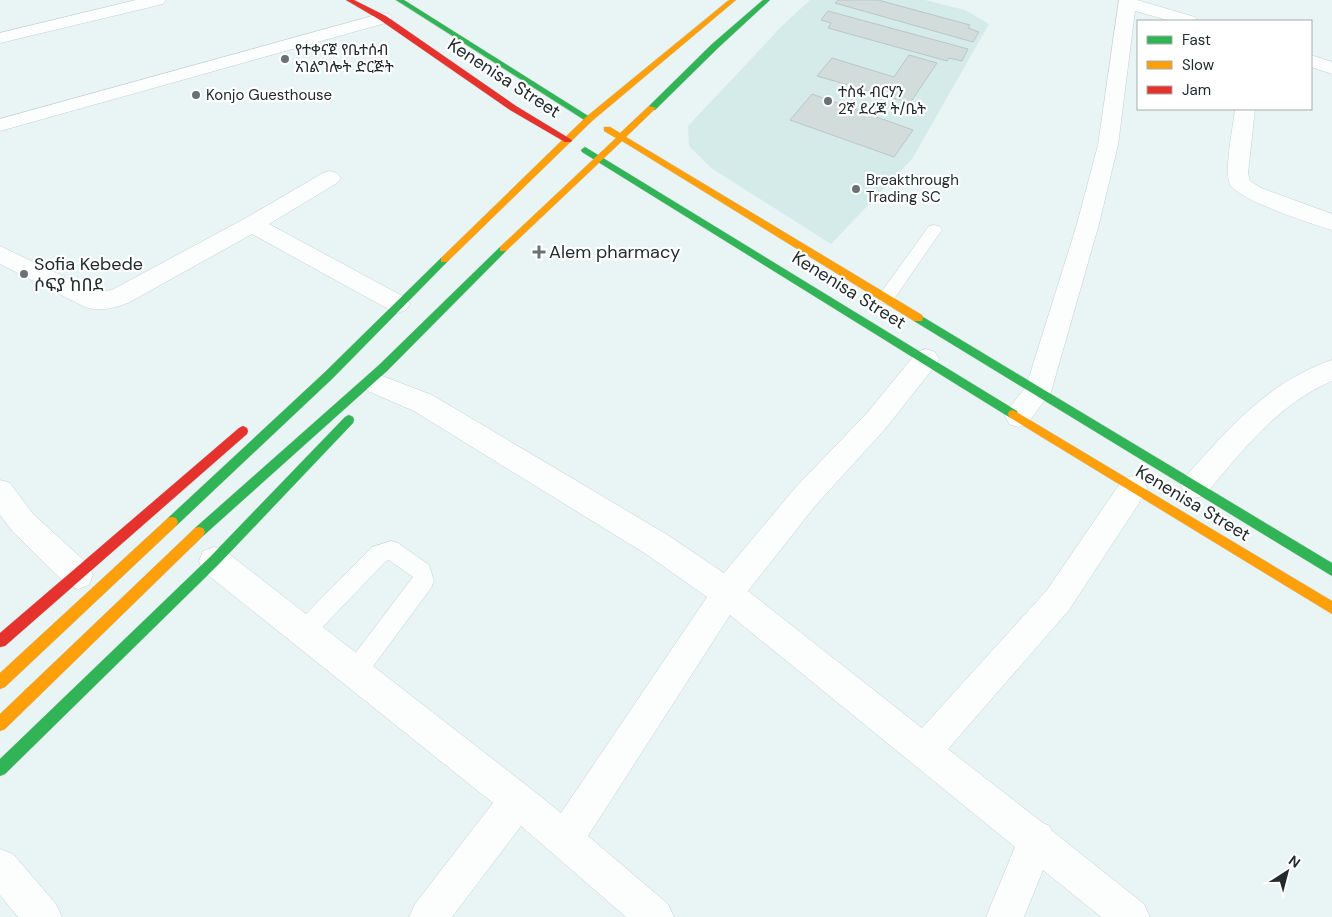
<svg xmlns="http://www.w3.org/2000/svg" width="1332" height="917" viewBox="0 0 1332 917" font-family="'DM Sans','Noto Sans Ethiopic',sans-serif">
	<style>
		.built { fill: #d4ebe9 }
		.building { fill: #d1dcdb; stroke: #bcc6c5 }
		.lines { fill: none; stroke-linecap: round; stroke-linejoin: round }
		.lane-casing { stroke: #c6d0cf; stroke-width: 1 }
		.street-casing { stroke: #c6d0cf; stroke-width: 1 }
		.fast-casing { stroke: #c6d0cf; stroke-width: 1 }
		.slow-casing { stroke: #c6d0cf; stroke-width: 1 }
		.jam-casing { stroke: #c6d0cf; stroke-width: 1 }
		.lane { fill: #fcfefd; fill-rule: evenodd }
		.street { fill: #fcfefd; fill-rule: evenodd }
		.fast { fill: #30b455; fill-rule: evenodd }
		.slow { fill: #ff9f0a; fill-rule: evenodd }
		.jam { fill: #e5322d; fill-rule: evenodd }
		.poi-dot { fill: #687272; stroke: #fff; stroke-width: 2 }
		.labels { text-anchor: middle; stroke-width: 4.5; stroke-linejoin: round; paint-order: stroke }
		.far-poi-label { font-size: 15px; fill: #232c2c; stroke: #fff; text-anchor: start }
		.street-label { font-size: 18px; fill: #232c2c; stroke: #fff }
		.poi-label { font-size: 18px; fill: #232c2c; stroke: #fff; text-anchor: start }
	</style>
	<rect width="100%" height="100%" fill="#e8f5f4"/>
	<!-- built -->
	<path class="built" d="M810,0h115l40,10 24,14 -77,135 -81,85 -120,-76 -22,-22 -1,-20 95,-101z"/>
	<!-- building -->
	<g class="building">
		<path d="M838,0h40l92,25 -2,3 11,4 -6,10 -138,-39z"/>
		<path d="M828,11l140,38 -6,12 -13,-3 -2,3 -119,-33 3,-5 -10,-3z"/>
		<path d="M909,55l28,8 -27,40 -93,-27 15,-18 62,19z"/>
		<path d="M812,94l101,36 -19,27 -104,-37z"/>
	</g>
	<g class="lines">
		<defs>
			<g id="lane">
				<path d="M934,225l5,1 3,4 -3,4 -47,68 -6,2 -6,-2 -2,-4 2,-4 49,-68z"/>
				<path d="M391,541l7,2 31,22 5,16 -3,7 -68,92 -8,3 -8,-3 -3,-8 3,-8 66,-87 -24,-17 -3,1 -74,77 -8,4 -8,-4 -3,-7 3,-7 76,-77z"/>
			</g>
			<g id="street">
				<path d="M136,0h30l-3,4 -163,39v-10z"/>
				<path d="M1119,0h18l58,17 3,4h-27l-36,-10 -17,134 -19,79 -48,168 -24,32 -9,3 -9,-3 -4,-8 4,-8 17,-21 51,-163 21,-79z"/>
				<path d="M383,13l6,1 3,4 -3,4 -389,109v-12z"/>
				<path d="M1311,55l21,7v12l-21,-7z"/>
				<path d="M1235,109h20l-7,64 2,8 11,7 71,26v16c-19,-6 -99,-31 -103,-48 -4,-17 4,-54 6,-73z"/>
				<path d="M330,171l7,2 4,5 -4,5 -68,41 137,74 4,6 -4,6 -8,3 -8,-3 -138,-76 -124,69c-15,5 -28,9 -43,4l-85,-43v-18l96,46 16,-2 132,-71 79,-46z"/>
				<path d="M926,349l9,3 4,7 -4,7 -50,63 -70,77 -67,85 174,137 125,-138 76,-111 10,-3 10,3 4,9 -4,9 -74,113 -121,139 95,74 7,3 1,4 93,74 6,13h-49l-58,-47 -19,47h-38l29,-70 -285,-232 -142,221 80,68 6,13h-48l-105,-91 -69,91h-43l6,-13 78,-101 -290,-232 -4,-10 4,-10 11,-4 11,4 305,237 31,25 146,-216 -61,-43 -232,-143 -46,-20 -4,-7 4,-7 9,-3 55,21 234,139 58,39 71,-85 72,-75 50,-61z"/>
				<path d="M1332,360v21c-54,23 -90,70 -127,114l-10,3 -10,-3 -4,-9 4,-9c43,-48 84,-96 147,-117z"/>
				<path d="M0,480l10,3 23,31 56,51 4,10 -4,10 -11,4 -11,-4 -54,-53 -13,-17z"/>
				<path d="M0,849l13,5 43,50 6,13h-44l-18,-22z"/>
			</g>
			<g id="fast">
				<path d="M396,0h8l189,119 -4,2h-3z"/>
				<path d="M763,0h7l-52,48 -63,62h-6v-4l63,-62z"/>
				<path d="M585,147l432,264 1,3 -1,3h-8l-427,-265 -1,-2z"/>
				<path d="M503,246l3,1v4l-119,120 -184,165 -4,1 -4,-1 -2,-4 2,-4 184,-163 121,-118z"/>
				<path d="M444,257l5,3 -2,2 -114,116 -157,148 -4,1 -4,-1 -2,-4 2,-4 157,-146 116,-114z"/>
				<path d="M918,314l414,249v13l-418,-255 -1,-3 1,-3z"/>
				<path d="M349,415l4,2 1,3 -1,3 -135,142 -213,209 -5,2v-17l210,-202 135,-140z"/>
			</g>
			<g id="slow">
				<path d="M729,0h7l-144,121 -145,141h-6v-4l145,-141z"/>
				<path d="M649,106l7,2 -30,29 296,178 1,3 -1,3h-8l-292,-180 -116,110h-6v-4l116,-109 -12,-7v-4h6l10,6z"/>
				<path d="M1013,410l319,191v13l-323,-197 -1,-3 1,-3z"/>
				<path d="M172,517l4,1 2,4 -2,4 -171,161 -5,2v-16l168,-155z"/>
				<path d="M199,527l4,1 2,4 -2,4 -198,193 -5,2v-17l195,-186z"/>
			</g>
			<g id="jam">
				<path d="M346,0h8l32,16 130,90 56,34 -1,2h-6l-55,-32 -130,-90z"/>
				<path d="M243,426l4,2 1,3 -1,3 -242,212 -5,1v-14l239,-205z"/>
			</g>
		</defs>
		<!-- lane casing -->
		<use href="#lane" class="lane-casing"/>
		<!-- street casing -->
		<use href="#street" class="street-casing"/>
		<!-- fast casing -->
		<use href="#fast" class="fast-casing"/>
		<!-- slow casing -->
		<use href="#slow" class="slow-casing"/>
		<!-- jam casing -->
		<use href="#jam" class="jam-casing"/>
		<!-- lane -->
		<use href="#lane" class="lane"/>
		<!-- street -->
		<use href="#street" class="street"/>
		<!-- fast -->
		<use href="#fast" class="fast"/>
		<!-- slow -->
		<use href="#slow" class="slow"/>
		<!-- jam -->
		<use href="#jam" class="jam"/>
	</g>
	<!-- markers -->
	<g class="poi-dot">
		<circle cx="285" cy="59" r="5"/>
		<circle cx="196" cy="95" r="5"/>
		<circle cx="828" cy="101" r="5"/>
		<circle cx="856" cy="189" r="5"/>
		<path d="M536.5 244.5h5v5h5v5h-5v5h-5v-5h-5v-5h5z"/>
		<circle cx="24" cy="274" r="5"/>
	</g>
	<g class="labels">
		<!-- far-poi labels -->
		<g class="far-poi-label">
			<text x="295" y="55">የተቀናጀ የቤተሰብ<tspan x="295" dy="17">አገልግሎት ድርጅት</tspan></text>
			<text x="838" y="97">ተስፋ ብርሃን<tspan x="838" dy="17">2ኛ ደረጃ ት/ቤት</tspan></text>
			<text x="206" y="100">Konjo Guesthouse</text>
			<text x="866" y="185">Breakthrough<tspan x="866" dy="17">Trading SC</tspan></text>
		</g>
		<!-- street labels -->
		<g class="street-label">
			<text transform="translate(504 78) rotate(33)" y="6">Kenenisa Street</text>
			<text transform="translate(849 290) rotate(32)" y="6">Kenenisa Street</text>
			<text transform="translate(1193 503) rotate(31)" y="6">Kenenisa Street</text>
		</g>
		<!-- poi labels -->
		<g class="poi-label">
			<text x="549" y="258">Alem pharmacy</text>
			<text x="34" y="270">Sofia Kebede<tspan x="34" dy="21">ሶፍያ ከበደ</tspan></text>
		</g>
	</g>
	<!-- legend -->
	<rect x="1137" y="20" width="175" height="90" fill="#ffffff" stroke="#a7abab"/>
	<rect x="1147" y="36" width="25" height="8" fill="#30b455" stroke="#a7abab"/>
	<text x="1182" y="45" font-size="15" fill="#232c2c">Fast</text>
	<rect x="1147" y="61" width="25" height="8" fill="#ff9f0a" stroke="#a7abab"/>
	<text x="1182" y="70" font-size="15" fill="#232c2c">Slow</text>
	<rect x="1147" y="86" width="25" height="8" fill="#e5322d" stroke="#a7abab"/>
	<text x="1182" y="95" font-size="15" fill="#232c2c">Jam</text>
	<!-- north arrow -->
	<g transform="translate(1287 872) rotate(36)" stroke="#ffffff" stroke-width="4" paint-order="stroke">
	<path d="M0-4L9 19L0 12L-9 19Z" fill="#232c2c"/>
	<text y="-8" font-size="14" font-weight="bold" text-anchor="middle" fill="#232c2c">N</text>
	</g>
</svg>
